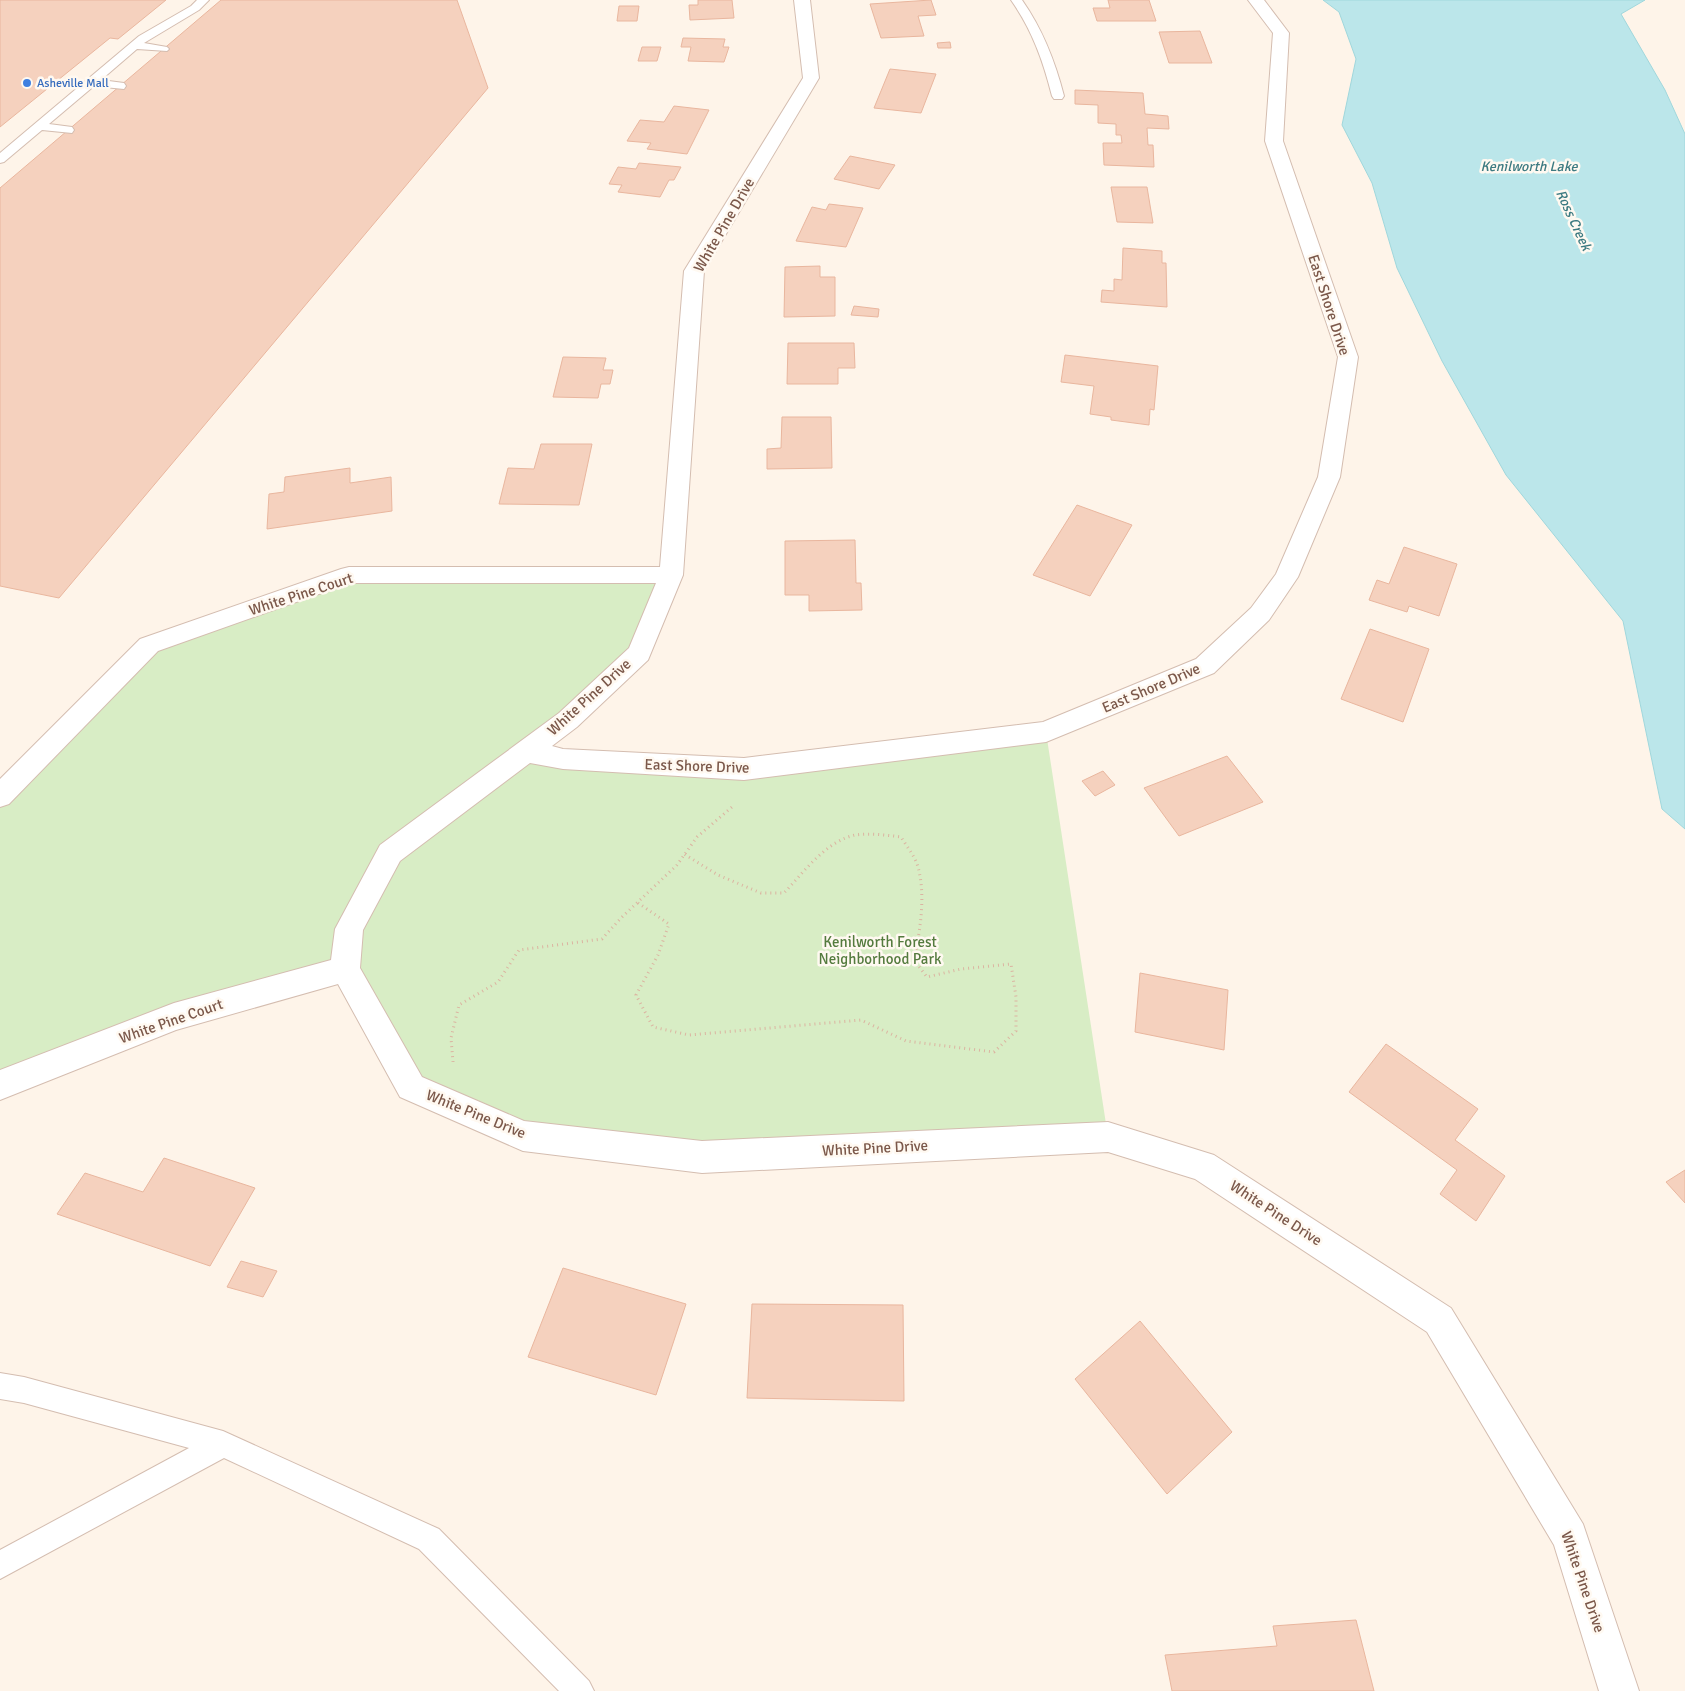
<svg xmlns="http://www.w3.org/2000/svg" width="1685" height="1691" viewBox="0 0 1685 1691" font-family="Signika,sans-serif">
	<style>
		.green { fill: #d8edc5 }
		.water { fill: #bbe6ea; stroke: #a0d7dc }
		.building { fill: #f5d1be; stroke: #e9b69e }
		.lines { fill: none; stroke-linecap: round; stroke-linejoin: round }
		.service-casing { stroke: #d4bdb0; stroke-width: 2 }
		.minor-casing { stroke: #d4bdb0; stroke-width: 2 }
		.path { stroke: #dbb4a1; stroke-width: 3; stroke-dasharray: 1 4; stroke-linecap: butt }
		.service { fill: #fff; fill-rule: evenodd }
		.minor { fill: #fff; fill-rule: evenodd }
		.shop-dot { fill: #3f7fe0; stroke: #fff9f1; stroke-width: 2 }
		.labels { text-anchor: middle; stroke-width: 5; stroke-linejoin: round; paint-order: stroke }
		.far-shop-label { font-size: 12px; fill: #366cbe; stroke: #fff9f1; text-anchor: start }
		.far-water-label { font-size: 14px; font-style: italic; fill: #3c7a81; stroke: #fff9f1 }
		.street-label { font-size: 15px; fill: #7b584a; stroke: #fff9f1 }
		.park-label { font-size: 15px; fill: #547b3e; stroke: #fff9f1 }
	</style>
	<rect width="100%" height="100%" fill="#fef4e9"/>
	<!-- green -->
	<path class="green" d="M349,575h322l-32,78 -113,98 218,18 302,-37 62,405 -406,20 -179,-21 -112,-49 -66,-118 -345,116v-289l149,-151z"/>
	<!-- water -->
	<path class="water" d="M1323,0h322l-24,14 44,76 20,44v695l-23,-20 -39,-188 -117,-146 -64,-114 -45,-93 -25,-85 -30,-58 14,-66 -17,-47z"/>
	<!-- building -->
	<g class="building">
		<path d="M0,0h166l-48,39 -8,-1 -110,89z"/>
		<path d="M221,0h236l31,88 -429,510 -59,-12v-398z"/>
		<path d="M698,0h34l2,18 -44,2 -1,-15h9z"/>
		<path d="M931,0l5,15 -18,1 6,20 -43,2 -11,-34z"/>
		<path d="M1108,0h41l7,21h-59l-4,-13h17z"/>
		<path d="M619,6h20l-2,15h-20z"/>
		<path d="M1200,31l12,32h-43l-10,-31z"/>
		<path d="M683,38l42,1 -2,8h6l-5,15 -36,-1 3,-14h-10z"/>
		<path d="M950,42l1,6h-13l-1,-5z"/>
		<path d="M642,47h19l-4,14h-19z"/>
		<path d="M890,69l46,5 -15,39 -47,-5z"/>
		<path d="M1075,90l68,3 2,21 23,2 1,13 -22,-1 1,17h5l1,22 -50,-2 -1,-22h19l-1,-8h-5v-11l-18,-1v-18l-23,-1z"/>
		<path d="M674,106l35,4 -22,44 -40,-5 4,-6 -24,-2 13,-21 24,2z"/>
		<path d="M850,156l45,9 -16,24 -45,-10z"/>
		<path d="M639,163l42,4 -7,13h-5l-9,17 -42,-5 4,-7 -13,-1 9,-17 18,2z"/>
		<path d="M1111,187h36l6,36 -36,-1z"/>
		<path d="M829,204l34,4 -17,39 -50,-6 16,-34 14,3z"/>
		<path d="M1123,248l39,3v12h4l1,44 -66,-5 1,-12 12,1v-12l8,1z"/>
		<path d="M820,266v11h15v39l-51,1 1,-50z"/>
		<path d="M854,306l25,3 -1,8 -27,-2z"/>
		<path d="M788,343h66l1,25h-17v16h-51z"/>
		<path d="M1065,355l93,11 -4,44 -4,-1 -1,16 -38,-5v-3l-21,-3 4,-28 -33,-4z"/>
		<path d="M563,357l43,1 -3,12h10l-3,14h-9l-3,14 -45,-1z"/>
		<path d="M782,417h49l1,51 -65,1v-20l14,-1z"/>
		<path d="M541,444h51l-13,61 -80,-1 9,-36 26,1z"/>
		<path d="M350,468v15l41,-6 1,34 -125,18 2,-35 15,-2 1,-15z"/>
		<path d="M1077,505l55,20 -42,71 -57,-21z"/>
		<path d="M855,540l1,43h5l1,27 -53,1v-16h-24v-54z"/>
		<path d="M1404,547l53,17 -18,52 -30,-10 -2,6 -38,-12 8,-20 12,4z"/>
		<path d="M1370,629l59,20 -26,73 -62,-23z"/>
		<path d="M1227,756l36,46 -84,34 -35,-48z"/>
		<path d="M1103,771l12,14 -20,11 -13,-15z"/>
		<path d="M1140,973l88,17 -4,60 -89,-18z"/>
		<path d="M1386,1044l92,65 -23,31 50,36 -29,45 -36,-27 17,-24 -108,-78z"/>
		<path d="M164,1158l91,30 -45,78 -153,-52 28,-41 58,19z"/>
		<path d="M1685,1170v33l-19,-21z"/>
		<path d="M241,1261l36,10 -14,26 -36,-10z"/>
		<path d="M563,1268l123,36 -30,91 -128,-38z"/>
		<path d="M752,1304l151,1 1,96 -157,-3z"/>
		<path d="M1140,1321l92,111 -65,62 -92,-115z"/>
		<path d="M1356,1620l18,71h-202l-7,-36 112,-9 -4,-20z"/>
	</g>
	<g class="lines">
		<defs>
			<g id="service">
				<path d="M197,0h12l-10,10 -55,33 23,4 2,2 -2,2 -30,-2 -36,31 23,3 2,3 -2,3 -30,-3 -45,38 23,3 2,3 -2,3 -30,-3 -38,32 -4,1v-10l139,-117 52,-30z"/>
				<path d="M1011,0h11c21,30 33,61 42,96l-2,3h-8l-2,-3c-9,-36 -20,-66 -41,-96z"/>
				<path d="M0,1373l24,4 199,54 216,98 150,152 5,10h-35l-140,-142 -195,-91 -224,121v-29l189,-102 -165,-45 -24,-4z"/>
			</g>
			<path id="minor" d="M794,0h16l9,78 -115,193 -21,304 -35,85 -71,67 -25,19 11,3 181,9 299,-36 153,-63 55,-51 25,-34 42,-97 20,-120 -73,-216 8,-108 -25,-33h16l25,33 -6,108 75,216 -18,120 -42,100 -29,43 -55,53 -168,69 -302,38 -181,-11 -33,-6 -130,98 -37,69 -3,38 62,109 102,44 178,20 406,-19 106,33 237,153 132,216 56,167h-40l-45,-146 -127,-213 -232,-153 -87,-27 -406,21 -179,-22 -123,-54 -62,-113 -162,46 -176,70v-30l174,-67 157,-43 4,-31 45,-84 179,-132 70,-65 27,-65h-306l-192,68 -149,153 -9,3v-28l140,-140 201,-70 8,-2h311l24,-296 119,-193z"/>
		</defs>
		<!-- service casing -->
		<use href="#service" class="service-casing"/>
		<!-- minor casing -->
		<use href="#minor" class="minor-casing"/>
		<!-- path -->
		<g class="path">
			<path d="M638,903l31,21 -11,31 -22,40 17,32 36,8 172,-15 45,21 88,11 22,-21v-34l-5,-33 -50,5 -34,8 -13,-17c6,-29 12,-64 4,-93 -3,-11 -11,-20 -17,-30 -15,-2 -31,-4 -46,-2 -29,6 -52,38 -71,58h-23l-43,-18 -34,-21"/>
			<path d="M453,1062l-2,-24 8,-33 39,-23 21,-32 83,-11 19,-21 56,-53 20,-28 35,-30"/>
		</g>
		<!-- service -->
		<use href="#service" class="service"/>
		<!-- minor -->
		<use href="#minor" class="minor"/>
	</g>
	<!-- markers -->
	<circle class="shop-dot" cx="27" cy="83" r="5"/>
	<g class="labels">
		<!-- far-shop labels -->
		<g class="far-shop-label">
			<text x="37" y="87">Asheville Mall</text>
		</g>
		<!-- far-water labels -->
		<g class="far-water-label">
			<text x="1529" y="171">Kenilworth Lake</text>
			<text transform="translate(1574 220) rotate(65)" y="5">Ross Creek</text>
		</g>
		<!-- street labels -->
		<g class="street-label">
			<text transform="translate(724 225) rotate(-60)" y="5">White Pine Drive</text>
			<text transform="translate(1329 305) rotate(72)" y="5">East Shore Drive</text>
			<text transform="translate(301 594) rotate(-18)" y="5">White Pine Court</text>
			<text transform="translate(1151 688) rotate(-23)" y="5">East Shore Drive</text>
			<text transform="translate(589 697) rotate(-42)" y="5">White Pine Drive</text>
			<text transform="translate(697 766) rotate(2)" y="5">East Shore Drive</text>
			<text transform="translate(171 1021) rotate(-19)" y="5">White Pine Court</text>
			<text transform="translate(476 1114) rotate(22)" y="5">White Pine Drive</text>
			<text transform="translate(875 1148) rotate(-3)" y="5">White Pine Drive</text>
			<text transform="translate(1276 1213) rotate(33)" y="5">White Pine Drive</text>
			<text transform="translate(1583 1582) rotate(71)" y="5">White Pine Drive</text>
		</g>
		<!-- park labels -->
		<g class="park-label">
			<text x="880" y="947">Kenilworth Forest<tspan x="880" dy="17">Neighborhood Park</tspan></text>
		</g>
	</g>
</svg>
